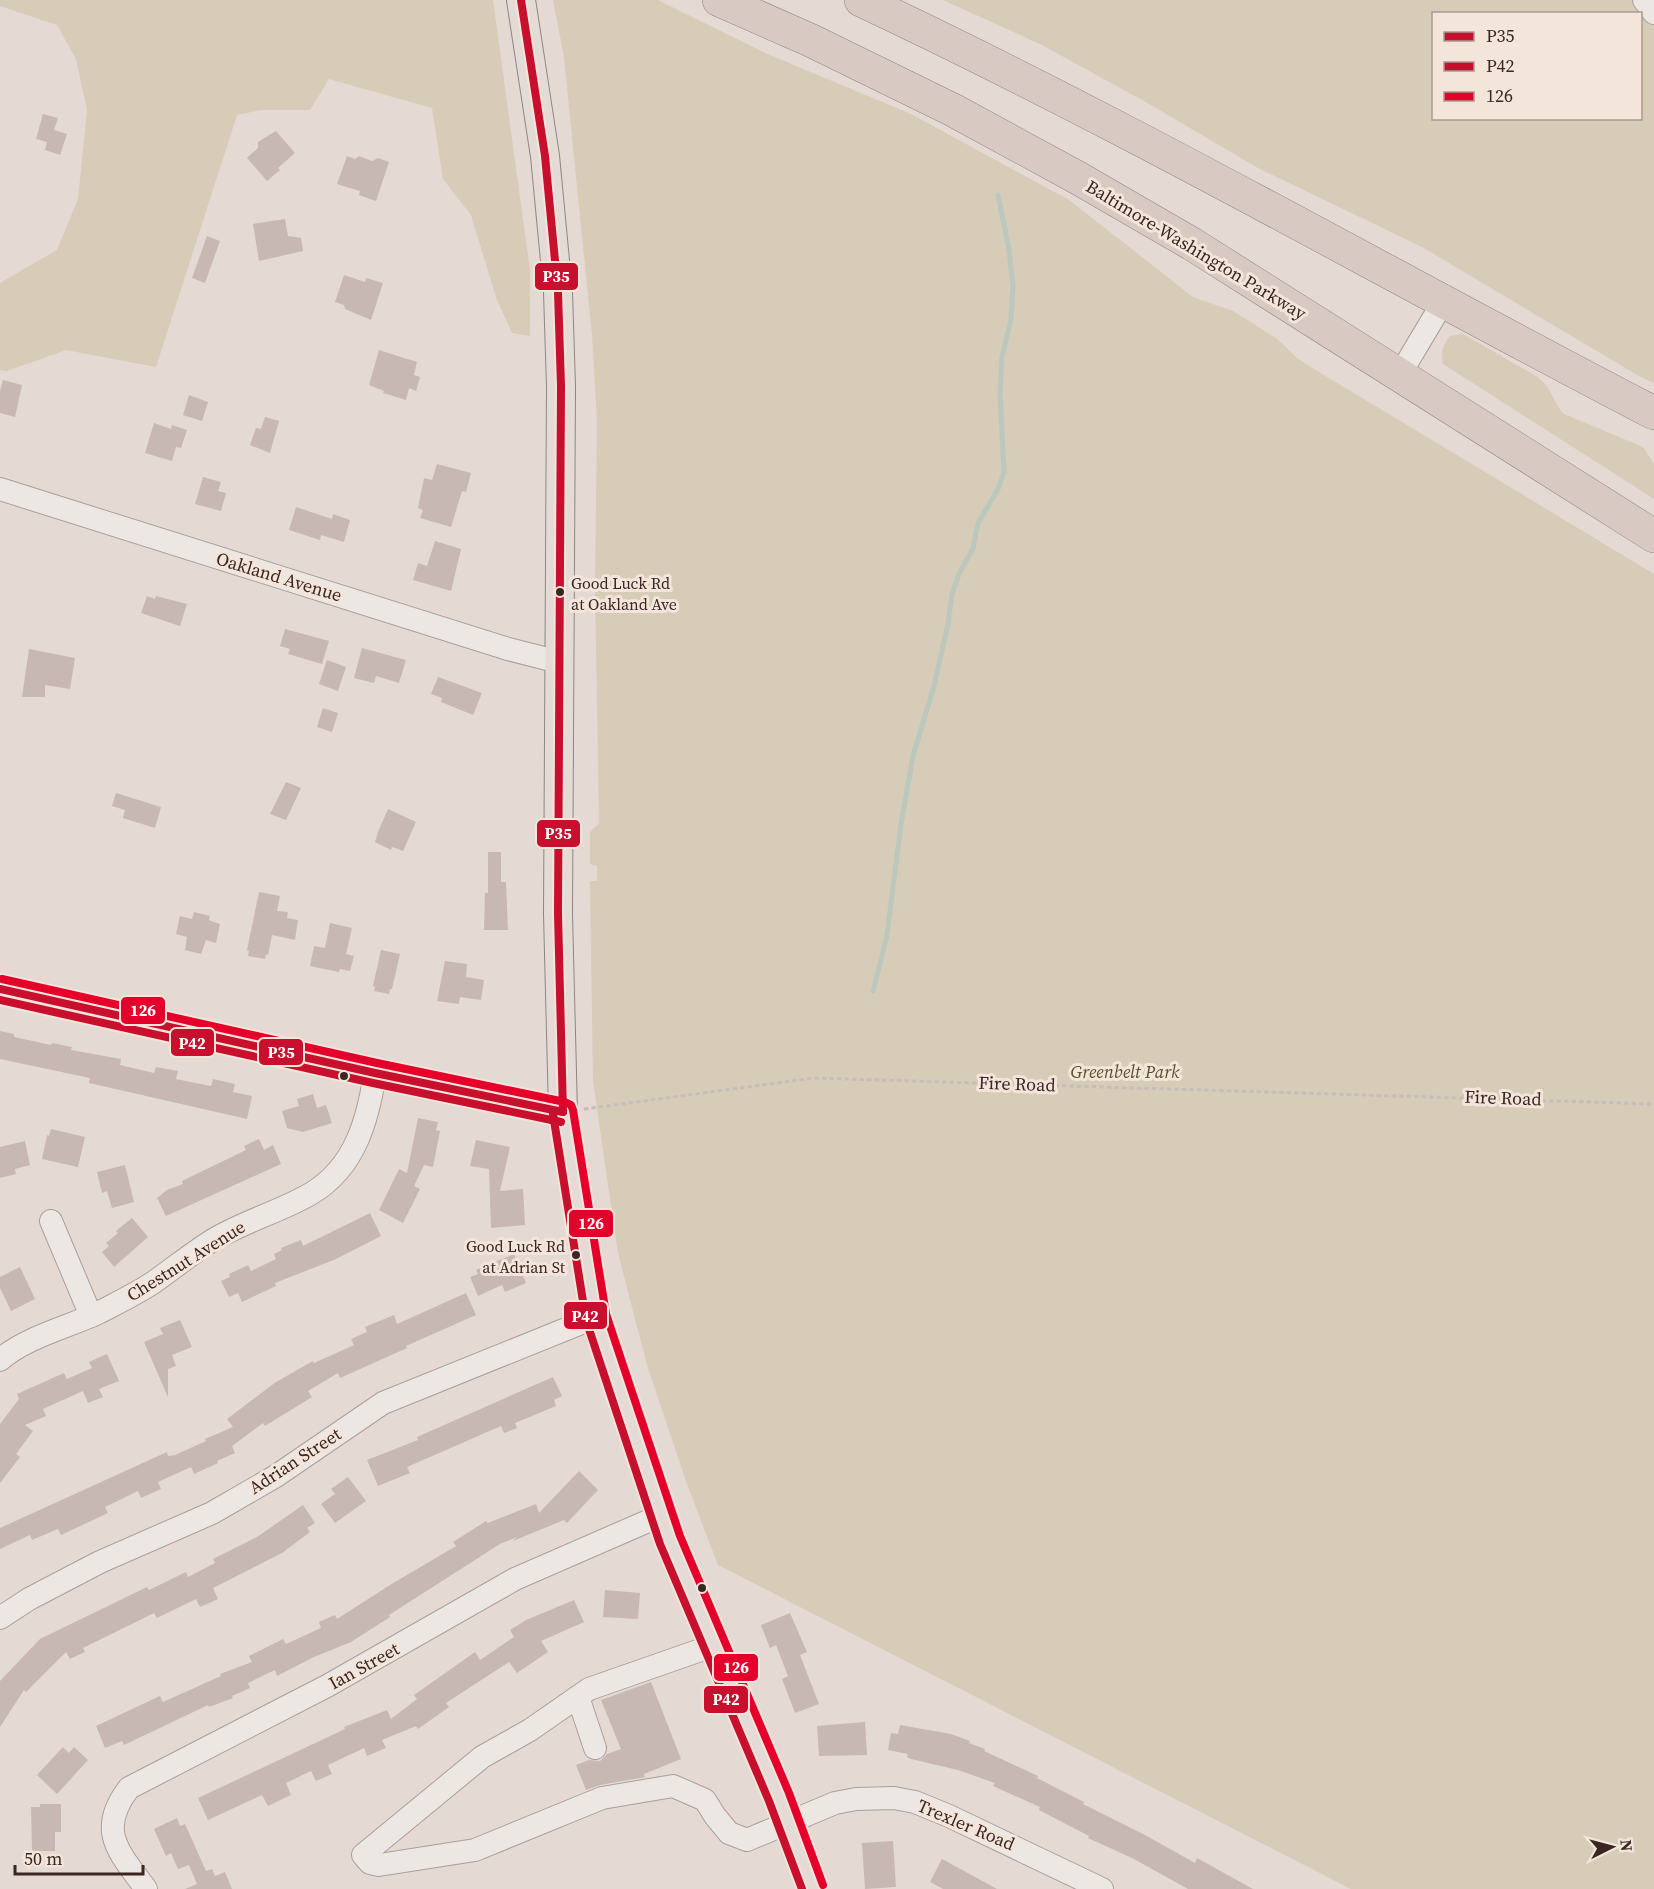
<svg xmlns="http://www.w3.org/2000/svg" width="1654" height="1889" viewBox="0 0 1654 1889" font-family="'Source Serif 4',serif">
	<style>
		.green { fill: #d6ccb7; fill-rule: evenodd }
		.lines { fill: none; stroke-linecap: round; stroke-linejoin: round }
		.stream { stroke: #bcc8bd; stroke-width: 5 }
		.building { fill: #c8b8b4 }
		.minor-casing { stroke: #aa9f9b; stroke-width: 24 }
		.major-casing { stroke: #908582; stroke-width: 30 }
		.highway-casing { stroke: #908582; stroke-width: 34 }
		.path { stroke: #c6beba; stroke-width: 3; stroke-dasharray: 4.5 3; stroke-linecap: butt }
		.minor { stroke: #ede7e3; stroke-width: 22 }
		.major { stroke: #e4dbd6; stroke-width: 28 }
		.highway { stroke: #d8cac3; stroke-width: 33 }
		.bus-1-casing { stroke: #f4e5db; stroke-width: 12 }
		.bus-2-casing { stroke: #f4e5db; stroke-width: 12 }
		.bus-3-casing { stroke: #f4e5db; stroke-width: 12 }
		.bus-1 { stroke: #c8102e; stroke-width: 8 }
		.bus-2 { stroke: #c8102e; stroke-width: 8 }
		.bus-3 { stroke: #e4002b; stroke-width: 8 }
		.bus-dot { fill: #3a2723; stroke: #f4e5db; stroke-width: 2 }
		.labels { text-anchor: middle; stroke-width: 6; stroke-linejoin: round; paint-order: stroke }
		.bus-label { font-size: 16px; fill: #3a2723; stroke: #f4e5db; text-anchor: start }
		.street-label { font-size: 18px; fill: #3a2723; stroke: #f4e5db }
		.park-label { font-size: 18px; font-style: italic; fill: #55532b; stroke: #f4e5db }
		.line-badge { stroke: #f4e5db; stroke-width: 2 }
		.badge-label { font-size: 16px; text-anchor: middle; font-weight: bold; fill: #fff }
	</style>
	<rect width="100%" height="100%" fill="#e4d9d3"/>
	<!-- green -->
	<g class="green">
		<path d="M0,0h493l37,271v65l-18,-3 -15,-33 -26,-85 -28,-36 -11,-71 -103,-29 -19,31h-49l-24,5 -81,252 -90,-17 -59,21 -7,-1v-87l57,-33 21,-51 9,-89 -11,-51 -19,-34 -57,-19z"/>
		<path d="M553,0h105l107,53 146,61 158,86 124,97 40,14 43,27 21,20 22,14 335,202v1315h-303l-633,-324 -31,-81 -40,-119 -29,-112 -25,-172 -3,-200h7v-15l-7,-2v-32l9,-9 -4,-238 2,-163 -5,-87 -28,-278z"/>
		<path d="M943,0h711v383l-15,-7 -217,-129 -164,-79 -107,-63 -109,-60zM1434,14h206v104h-206z"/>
		<path d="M1463,334l73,42c16,11 16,25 28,38l79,33 11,17v35l-211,-135c-2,-12 -1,-18 7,-28z"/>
	</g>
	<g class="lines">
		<!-- stream -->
		<path class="stream" d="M873,991l14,-56 14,-111 12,-68 21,-70 14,-62 4,-30 7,-20 14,-26 5,-25 20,-34 6,-17 -4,-78 2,-37 9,-38 2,-33 -4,-36 -11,-55"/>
	</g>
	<!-- building -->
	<g class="building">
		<path d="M43,114l15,4 -4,12 13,4 -7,21 -15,-5 2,-8 -11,-3z"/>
		<path d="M276,131l19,22 -17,15 2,2 -13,11 -20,-23 11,-10v-6z"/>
		<path d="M347,156l8,3 4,-3 13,5 6,-3 11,4 -13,39 -17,-6 1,-4 -23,-7z"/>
		<path d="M285,219l3,17 13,2 2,13 -44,10 -6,-37z"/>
		<path d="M207,236l13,5 -15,42 -13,-5z"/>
		<path d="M344,275l21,7 1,-4 17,5 -12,37 -26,-11 -1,-4 -9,-3z"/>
		<path d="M379,350l38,12 -3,13 6,2 -4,14 -7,-3 -3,12 -23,-7 1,-2 -15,-6z"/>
		<path d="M3,380l19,5 -7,32 -15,-4v-22z"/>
		<path d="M189,395l19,7 -6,19 -19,-6z"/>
		<path d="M265,417l14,4 -9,32 -20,-8 6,-17 5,1z"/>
		<path d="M154,423l17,6 1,-4 15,5 -6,18 -5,-1 -4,14 -27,-8z"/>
		<path d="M437,464l34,9 -5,19 -4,-1 -11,36 -31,-9 3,-8 -5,-2 6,-30 8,2z"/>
		<path d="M203,477l18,5 -3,9 8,2 -5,18 -26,-7z"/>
		<path d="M296,507l36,12 1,-5 17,6 -6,22 -23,-7 -1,5 -31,-10z"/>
		<path d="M435,541l26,8 -10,42 -38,-11 5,-17 9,3z"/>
		<path d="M147,596l8,3 1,-3 31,8 -7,22 -39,-13z"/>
		<path d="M285,629l44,12 -7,23 -34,-10 2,-5 -10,-3z"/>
		<path d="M362,648l44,12 -7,23 -23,-7 -2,7 -20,-5z"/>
		<path d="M29,649l46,9 -5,31 -25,-4v12h-23z"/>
		<path d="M327,660l19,7 -8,24 -19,-7z"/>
		<path d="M438,677l44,16 -9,22 -32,-13 1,-4 -11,-4z"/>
		<path d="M323,708l15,5 -6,19 -15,-5z"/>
		<path d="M286,782l15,6 -15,32 -16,-6z"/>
		<path d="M116,793l45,14 -6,21 -32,-10 2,-8 -13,-4z"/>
		<path d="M388,809l28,13 -13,29 -11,-4 -1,3 -16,-8 3,-10z"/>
		<path d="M488,852h13v30h5l2,48h-24l1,-37h3z"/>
		<path d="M259,892l21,4 -3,15 11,1 -1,6 11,2 -3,20 -23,-5 -4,20 -2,-1 -1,5 -17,-3 1,-5 -2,-1z"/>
		<path d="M194,912l16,4 -1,4 2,1 9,3 -4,19 -10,-3 -5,14 -16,-4 2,-13 -11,-3 4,-18 12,3z"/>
		<path d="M330,923l22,5 -6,26 8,2 -4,15 -10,-2 -1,3 -29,-6 4,-20 11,2z"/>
		<path d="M381,950l19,4 -8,35h-2l-1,5 -15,-3 1,-4 -2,-1z"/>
		<path d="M445,961l22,3 -1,13 18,3 -3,20 -21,-3 -1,7 -22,-3z"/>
		<path d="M0,1031l14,3v3l37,8 1,-2 20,4 -1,3 50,9 -1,6 34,8 2,-6 22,4 -2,8 35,7 2,-7 22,5 -2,8 19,4 -5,23 -158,-36 1,-5 -90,-19z"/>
		<path d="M313,1094l4,14 9,-3 6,18 -29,9 -16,-4 -5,-17 17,-5 -2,-7z"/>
		<path d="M418,1118l20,4 -2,8 4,1 -7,36 -9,-2 -10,21 6,3 -17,34 -24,-13 20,-41 8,4z"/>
		<path d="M51,1129l34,8 -7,30 -36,-8 5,-24 2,1z"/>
		<path d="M259,1139l5,11 9,-5 8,19 -115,52 -9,-18 10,-8 16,-6 -1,-3 64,-31 -2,-4z"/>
		<path d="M476,1140l34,7 -10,44 23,-2 2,36 -34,3 -2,-59 -19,-3z"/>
		<path d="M25,1141l5,24 -15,4 1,5 -16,4v-31z"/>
		<path d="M125,1165l9,37 -22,6 -5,-17 -5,2 -5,-21z"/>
		<path d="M370,1213l11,23 -45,23 -61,24 1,3 -34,16 -4,-9 -9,4 -8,-16 9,-4 -1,-3 19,-9 3,6 25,-12 -2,-5 8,-4 -1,-2 20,-8 2,6z"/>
		<path d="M132,1218l16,19 -34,30 -12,-15 7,-6 -3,-3 12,-10 -2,-2z"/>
		<path d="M514,1254l12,29 -21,9 -3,-7 -24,11 -8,-19 8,-3 -2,-4z"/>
		<path d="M20,1267l15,32 -24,12 -11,-23v-11z"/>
		<path d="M466,1293l10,22 -70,31 1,2 -67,30 -2,-5 -30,18 4,6 -47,29 -2,-3 -31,23 3,7 -18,8 1,2 -24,11 -3,-7 -33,15 3,7 -20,9 -3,-7 -33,16 3,6 -47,22 -3,-6 -26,11 -2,-5 -30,14v-21l167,-76 1,4 7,-1 31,-14 -1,-2 28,-12 -6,-8 49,-37 37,-21 1,2 40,-18 -3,-6 16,-7 -2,-5 29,-12 3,9z"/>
		<path d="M180,1320l12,27 -20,8 4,11 -8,3v28l-24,-55 19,-8 -3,-6z"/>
		<path d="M107,1354l12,27 -20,8 4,8 -15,6 -5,-12 -40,18 3,7 -21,9 8,6 -17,23 4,3 -20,26v-59l19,-25 -2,-5 47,-21 3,6 25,-11 -3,-6z"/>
		<path d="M553,1377l9,19 -8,4 2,6 -41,17 2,5 -13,5 -3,-7 -94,41 3,6 -32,13 -11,-26 51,-20 -1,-3z"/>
		<path d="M579,1471l19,19 -31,33 -3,-3 -51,21 4,-4 -17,7 -111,71 1,2 -39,25 -37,15 -37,19 -2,-6 -27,13 2,5 -18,8 1,2 -24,9 -1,-2 -84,40 -2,-4 -17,7 -9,-22 64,-30 3,6 58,-26 -1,-2 32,-12 -3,-6 34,-17 3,5 35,-16 -2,-6 16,-7 2,4 53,-34 66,-39 -3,-4 33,-21 2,2 48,-19 3,9z"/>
		<path d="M348,1477l18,24 -31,22 -14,-19 14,-10 -4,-5z"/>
		<path d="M303,1505l12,18 -8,5 3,4 -28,21 -69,35 5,11 -18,8 -4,-8 -39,19 -3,-5 -71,35 2,4 -15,7 -4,-7 -40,40 -2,-2 -24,37v-46l40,-42 107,-52 2,3 37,-18 2,5 27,-14 -2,-4 44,-22z"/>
		<path d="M605,1590l35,3 -2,26 -35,-2z"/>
		<path d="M574,1600l10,22 -43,19 7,11 -31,21 -8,-11 -63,41 3,4 -31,22 -2,-3 -34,14 4,8 -19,8 -3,-8 -36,17 4,9 -16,7 -5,-10 -25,12 5,12 -23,11 -6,-11 -54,25 -10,-22 147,-69 -1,-2 43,-17 4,9 26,-20 -3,-4 61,-43 5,8 34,-23 -4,-7 16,-10z"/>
		<path d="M790,1613l17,39 -7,3 19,49 -24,9 -13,-34 6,-3 -12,-31 -6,3 -9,-23z"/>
		<path d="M651,1682l30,77 -37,15 1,3 -45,8 -14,5 -10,-25 13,-5 11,1 7,-7 14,-5 -20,-49z"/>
		<path d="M865,1722l2,33 -48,1 -2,-30z"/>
		<path d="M900,1725l51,9 19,7 -1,2 16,6 -1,2 54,25 -1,2 47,24 -1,2 62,31 50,28 2,-5 56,31h-65l-56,-31 -44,-20 1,-2 -50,-26 1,-3 -47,-21 2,-3 -37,-13 -47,-11 -4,-2 1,-3 -20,-4 3,-17 7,1z"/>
		<path d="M63,1747l6,6 5,-6 14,13 -31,34 -20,-19z"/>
		<path d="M40,1804h21v28h-6v19h-23l-1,-44h9z"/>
		<path d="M177,1818l3,8 5,-2 21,47 6,-2 3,7 10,-4 7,17h-47l12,-5 -8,-19 -11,4 -7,-16 -5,3 -12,-27z"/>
		<path d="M893,1841l3,46 -31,2 -3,-46z"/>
		<path d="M942,1859l55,30h-54l-13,-7z"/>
	</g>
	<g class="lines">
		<defs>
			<g id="minor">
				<path d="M1644,0l10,13"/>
				<path d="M1399,376l44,-74"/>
				<path d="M0,489l508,160 51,13"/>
				<path d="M0,989l375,84 188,39"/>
				<path d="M51,1221l40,95"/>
				<path d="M0,1360c24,-22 68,-33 98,-47 19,-10 38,-19 56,-31 20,-14 38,-29 59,-42 31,-19 67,-28 99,-47 43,-26 56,-73 63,-120"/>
				<path d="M0,1618l29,-19 71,-37 112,-49 64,-37 107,-73 213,-86"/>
				<path d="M715,1645l-126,44 -59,41 -48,27 -119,98 7,8 9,2 96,-15 127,-52 71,-12 32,14 10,16 14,17 18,7 88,-37 21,-4 38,-1 21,4 34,14 153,73"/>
				<path d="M578,1697l17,51"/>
				<path d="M146,1889c-27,-37 -50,-58 -17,-101l198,-102 188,-107 147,-64"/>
			</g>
			<path id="major" d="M521,0l24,156 13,136 3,94 -3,528 5,198 33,205 74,223 109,257 34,92"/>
			<g id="highway">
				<path d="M719,0l91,40 143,70 125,68 114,66 462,292"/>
				<path d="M861,0c270,127 529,276 793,413"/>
			</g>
		</defs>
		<!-- minor casing -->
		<use href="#minor" class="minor-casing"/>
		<!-- major casing -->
		<use href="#major" class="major-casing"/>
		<!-- highway casing -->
		<use href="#highway" class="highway-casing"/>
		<!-- path -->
		<path class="path" d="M584,1109l230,-31 840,26"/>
		<!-- minor -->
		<use href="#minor" class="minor"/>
		<!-- major -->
		<use href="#major" class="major"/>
		<!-- highway -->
		<use href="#highway" class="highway"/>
		<defs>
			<g id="bus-1">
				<path d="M521,0l24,156 13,136 3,94 -3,528 5,198"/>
				<path d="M0,989l375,84 188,39"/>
			</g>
			<g id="bus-2">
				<path d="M0,1000l373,83 188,39"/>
				<path d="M553,1114l33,206 74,224 109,257 33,88"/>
			</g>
			<path id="bus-3" d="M2,979l375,84 188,39 6,3 2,5 33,204 74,222 109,257 34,92"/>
		</defs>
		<!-- bus-1 casing -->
		<use href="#bus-1" class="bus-1-casing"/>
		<!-- bus-2 casing -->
		<use href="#bus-2" class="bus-2-casing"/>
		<!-- bus-3 casing -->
		<use href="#bus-3" class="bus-3-casing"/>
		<!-- bus-1 -->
		<use href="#bus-1" class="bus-1"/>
		<!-- bus-2 -->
		<use href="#bus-2" class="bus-2"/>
		<!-- bus-3 -->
		<use href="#bus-3" class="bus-3"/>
	</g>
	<!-- markers -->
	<g class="bus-dot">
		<circle cx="560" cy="592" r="5"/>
		<circle cx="344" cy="1076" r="5"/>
		<circle cx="576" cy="1255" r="5"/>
		<circle cx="702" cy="1588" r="5"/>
	</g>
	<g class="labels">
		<!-- bus labels -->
		<g class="bus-label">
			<text x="571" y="589">Good Luck Rd<tspan x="571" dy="21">at Oakland Ave</tspan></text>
			<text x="565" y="1252" text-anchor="end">Good Luck Rd<tspan x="565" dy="21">at Adrian St</tspan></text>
		</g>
		<!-- street labels -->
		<g class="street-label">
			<text transform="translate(1196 250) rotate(31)" y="6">Baltimore-Washington Parkway</text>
			<text transform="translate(279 577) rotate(17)" y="6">Oakland Avenue</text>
			<text transform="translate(1017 1084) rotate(2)" y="6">Fire Road</text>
			<text transform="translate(1503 1098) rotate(2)" y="6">Fire Road</text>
			<text transform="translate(186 1261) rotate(-32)" y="6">Chestnut Avenue</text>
			<text transform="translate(295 1461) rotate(-33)" y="6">Adrian Street</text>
			<text transform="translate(364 1666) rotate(-29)" y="6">Ian Street</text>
			<text transform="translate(966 1825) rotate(23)" y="6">Trexler Road</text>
		</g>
		<!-- park labels -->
		<g class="park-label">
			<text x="1125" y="1078">Greenbelt Park</text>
		</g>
	</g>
	<g class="line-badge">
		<rect x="534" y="262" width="45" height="29" rx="6" fill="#c8102e"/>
		<rect x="536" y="819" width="45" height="29" rx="6" fill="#c8102e"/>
		<rect x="120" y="996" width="46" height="29" rx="6" fill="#e4002b"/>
		<rect x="170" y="1028" width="45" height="29" rx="6" fill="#c8102e"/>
		<rect x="258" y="1038" width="46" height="28" rx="6" fill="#c8102e"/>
		<rect x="568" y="1209" width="46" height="29" rx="6" fill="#e4002b"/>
		<rect x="563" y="1301" width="45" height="29" rx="6" fill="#c8102e"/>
		<rect x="713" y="1653" width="46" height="29" rx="6" fill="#e4002b"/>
		<rect x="703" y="1685" width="46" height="29" rx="6" fill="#c8102e"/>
	</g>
	<g class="badge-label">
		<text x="556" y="282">P35</text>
		<text x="558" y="839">P35</text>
		<text x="143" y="1016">126</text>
		<text x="192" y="1049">P42</text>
		<text x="281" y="1058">P35</text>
		<text x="591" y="1229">126</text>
		<text x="585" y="1322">P42</text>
		<text x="736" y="1673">126</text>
		<text x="726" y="1705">P42</text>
	</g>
	<!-- legend -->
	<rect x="1432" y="12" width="210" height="108" fill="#f4e5db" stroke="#aa9991" stroke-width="1.5"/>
	<rect x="1444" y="32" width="30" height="9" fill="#c8102e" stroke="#aa9991" stroke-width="1.5"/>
	<text x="1486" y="42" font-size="18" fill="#3a2723">P35</text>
	<rect x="1444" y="62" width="30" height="9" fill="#c8102e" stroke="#aa9991" stroke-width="1.5"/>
	<text x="1486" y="72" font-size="18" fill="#3a2723">P42</text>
	<rect x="1444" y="92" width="30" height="9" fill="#e4002b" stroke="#aa9991" stroke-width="1.5"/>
	<text x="1486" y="102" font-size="18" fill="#3a2723">126</text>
	<!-- north arrow -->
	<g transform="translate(1612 1847) rotate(84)" stroke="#f4e5db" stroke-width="4.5" paint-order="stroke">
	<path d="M0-4.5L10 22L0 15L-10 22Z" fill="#3a2723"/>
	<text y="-9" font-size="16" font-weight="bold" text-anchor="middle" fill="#3a2723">N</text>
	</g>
	<!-- scale -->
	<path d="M15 1865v9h128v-9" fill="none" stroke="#3a2723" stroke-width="3"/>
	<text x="24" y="1865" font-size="18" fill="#3a2723" stroke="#f4e5db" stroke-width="4.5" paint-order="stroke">50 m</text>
</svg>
